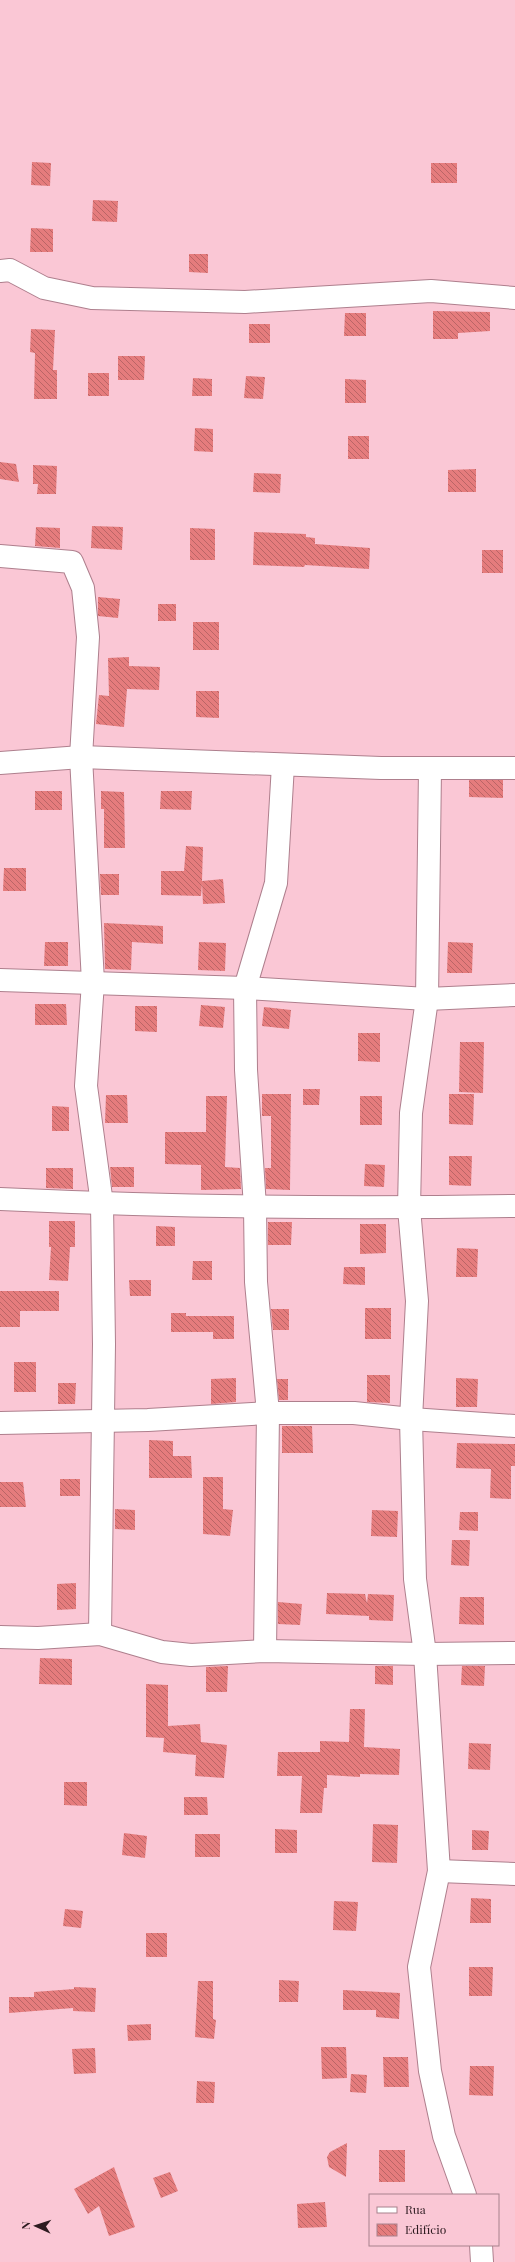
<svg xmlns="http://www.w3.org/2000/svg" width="515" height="2262" viewBox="0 0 515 2262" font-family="'Playfair Display',serif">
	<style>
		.building { fill: url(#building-back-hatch) }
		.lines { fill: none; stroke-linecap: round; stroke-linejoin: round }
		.minor-casing { stroke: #ae7f8d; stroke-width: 24 }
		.minor { stroke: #fff; stroke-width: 22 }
	</style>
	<defs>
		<pattern id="building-back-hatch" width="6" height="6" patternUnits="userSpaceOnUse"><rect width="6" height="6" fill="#e57c7d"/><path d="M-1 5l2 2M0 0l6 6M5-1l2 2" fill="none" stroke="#ba6566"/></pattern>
	</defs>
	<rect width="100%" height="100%" fill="#fac7d5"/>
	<!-- building -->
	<g class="building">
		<path d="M32,162l19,1 -1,23 -19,-1z"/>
		<rect x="431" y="163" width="26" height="20"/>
		<path d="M93,200l25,1 -1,21 -25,-1z"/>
		<path d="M31,228l22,1v23h-23z"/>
		<path d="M189,254h19v19l-19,-1z"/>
		<path d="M433,311l57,1v19l-32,2v6h-25z"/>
		<path d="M345,313h21v23h-22z"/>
		<rect x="249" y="324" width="21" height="19"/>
		<path d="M31,329l24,1 -2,40h4v29h-23l1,-46 -5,-1z"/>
		<path d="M118,356h27l-1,24h-26z"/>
		<rect x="88" y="373" width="21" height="23"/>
		<path d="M246,376l19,1 -2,22 -19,-1z"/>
		<path d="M193,378l19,1v17h-20z"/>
		<path d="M345,379l21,1v23h-21z"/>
		<path d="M195,428l18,1v23l-19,-1z"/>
		<rect x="348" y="436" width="21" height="23"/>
		<path d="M0,462l16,2 3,18 -19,-3z"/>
		<path d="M33,465l24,1 -1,28h-19l1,-10h-5z"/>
		<path d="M476,469v23h-28v-22z"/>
		<path d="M254,473l27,1 -1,19 -27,-1z"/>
		<path d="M92,526l31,1 -1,23 -31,-2z"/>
		<path d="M36,527l24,1v20l-25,-2z"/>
		<path d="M190,528l25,1v31h-25z"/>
		<path d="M254,532l52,2v3l9,1v6l55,4 -1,21 -64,-4 -1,2 -51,-2z"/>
		<rect x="482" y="550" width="21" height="23"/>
		<path d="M98,597l22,2 -2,19 -20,-2z"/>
		<rect x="158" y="604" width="18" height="17"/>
		<rect x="193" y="622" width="26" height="28"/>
		<path d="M129,657v9l31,1 -1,23 -32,-1 -3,38 -28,-3 3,-29 10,1 -1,-38z"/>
		<path d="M196,691h23v27l-23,-1z"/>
		<path d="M469,780h34v18l-34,-1z"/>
		<rect x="35" y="791" width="27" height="19"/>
		<path d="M101,791l23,1 1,56h-21v-39h-3z"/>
		<path d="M161,791h31l-1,19 -31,-1z"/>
		<path d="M186,846l17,1 -1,34 21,-2 2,24 -22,1 -1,-20 -1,12 -40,-1v-24h23z"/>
		<path d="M4,868h22v23h-23z"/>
		<path d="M100,874h19v21h-18z"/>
		<path d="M104,923l59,3v18l-31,-2 -1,28 -26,-1z"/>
		<path d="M45,942h23v24h-24z"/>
		<path d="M199,942l27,1 -1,28 -27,-1z"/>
		<path d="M448,942l25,1 -1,30h-25z"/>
		<path d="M35,1004h31l1,21h-32z"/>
		<path d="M201,1005l24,2 -2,21 -24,-2z"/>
		<path d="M135,1006h22v26l-22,-1z"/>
		<path d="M264,1007l27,3 -2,19 -27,-3z"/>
		<path d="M358,1033h22v29l-22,-1z"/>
		<path d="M460,1042h24l-1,51 -24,-1z"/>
		<path d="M303,1089h17l-1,16h-16z"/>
		<path d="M262,1094h29l-1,96 -24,-1 -1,-21h6v-52h-9z"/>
		<path d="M449,1094h25l-1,31 -24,-1z"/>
		<path d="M106,1095h21l1,28h-23z"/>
		<path d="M206,1096h21l-2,71 15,1 1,21 -40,1v-25l-36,-1v-32h41z"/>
		<rect x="360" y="1096" width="22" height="29"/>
		<path d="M52,1106l17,1v24h-17z"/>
		<path d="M449,1156h23l-1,30 -22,-1z"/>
		<path d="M365,1164l20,1 -1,22 -20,-1z"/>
		<path d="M110,1167h24v20h-22z"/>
		<path d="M46,1168h27v21l-27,-1z"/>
		<path d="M49,1221h26v26h-5l-2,34 -19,-1 2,-33h-2z"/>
		<path d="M268,1222h24l-1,23h-23z"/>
		<path d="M360,1224h26v29l-26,1z"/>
		<path d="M156,1226l19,1v19h-19z"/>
		<path d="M457,1248l21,1 -1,28h-21z"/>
		<path d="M193,1261h19v19h-20z"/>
		<path d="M344,1267h21v18l-22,-1z"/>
		<path d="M129,1280h22v16h-21z"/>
		<path d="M0,1291h59v20h-39v16h-20z"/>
		<rect x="365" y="1308" width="26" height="31"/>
		<path d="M271,1309h18v21h-16z"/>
		<path d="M171,1313h15v3h48v23h-21v-7h-42z"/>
		<rect x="14" y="1362" width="22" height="30"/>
		<path d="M367,1375h23v28l-23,-1z"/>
		<path d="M236,1378v24l-25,2v-25z"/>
		<path d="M456,1378l22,1 -1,28h-21z"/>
		<path d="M277,1379h11v21h-9z"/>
		<path d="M58,1383h18l-1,21h-17z"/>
		<path d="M282,1426h30l1,27h-31z"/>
		<path d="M149,1440l24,1v15h18l1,22h-43z"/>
		<path d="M457,1443l58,1v22h-4v33l-21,-1 1,-29 -35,-1z"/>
		<path d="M203,1477h20v32l10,1 -3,26 -27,-2z"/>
		<rect x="60" y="1479" width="20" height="17"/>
		<path d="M0,1482h23l3,25h-26z"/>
		<path d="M115,1509l20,1v20l-20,-1z"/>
		<path d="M372,1510l26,1 -1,26 -26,-1z"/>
		<path d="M460,1512h18v19l-19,-1z"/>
		<path d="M452,1540h18l-1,26 -18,-1z"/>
		<path d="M76,1583v26l-19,1v-26z"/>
		<path d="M327,1593l38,1 2,9 1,-9 26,1 -1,26 -24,-1v-4l-43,-2z"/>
		<path d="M460,1597h24v28l-25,-1z"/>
		<path d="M278,1602l24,2 -2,21 -22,-1z"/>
		<path d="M40,1658l32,1v26l-33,-1z"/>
		<path d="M228,1666l-1,26h-21v-25z"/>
		<path d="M375,1666h18v19l-18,-1z"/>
		<path d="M462,1666h23l-1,20 -23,-1z"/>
		<path d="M146,1684l22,1v41l32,-2 1,18 26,3 -3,33 -29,-2 1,-21 -33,-3 1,-14 -18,-1z"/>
		<path d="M350,1709h15l-1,38 36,2 -1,26 -39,-1v3l-33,-2v13h-3l-2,25h-22l2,-37h-25l1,-24h42v-11l29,1z"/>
		<path d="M469,1743l22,1 -1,26 -22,-1z"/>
		<path d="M64,1782h23v24l-23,-1z"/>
		<path d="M184,1797h23l1,18h-24z"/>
		<path d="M373,1824l25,1 -1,38 -25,-1z"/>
		<path d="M275,1829l22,1v23h-22z"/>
		<path d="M472,1830l17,1 -1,19h-16z"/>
		<path d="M124,1833l23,3 -2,22 -23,-3z"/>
		<rect x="195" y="1834" width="25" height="23"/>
		<path d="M471,1898l20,1v24h-21z"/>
		<path d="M334,1901l24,1 -2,29 -23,-1z"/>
		<path d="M65,1909l18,2 -2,17 -18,-2z"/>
		<rect x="146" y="1933" width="21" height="24"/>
		<path d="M469,1967h24l-1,29h-23z"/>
		<path d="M279,1980l20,1 -1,21h-19z"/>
		<path d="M198,1981h15v38l3,1 -2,19 -19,-2z"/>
		<path d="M74,1987l22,1 -1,24 -22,-1v-3l-64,5v-16h25v-5l40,-3z"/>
		<path d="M343,1990l57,3 -1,26 -23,-2v-7h-33z"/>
		<path d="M151,2024v16l-23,1 -1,-16z"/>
		<path d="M321,2047h25l1,31 -25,1z"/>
		<path d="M95,2048l1,25 -22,1 -2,-25z"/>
		<path d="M383,2057h25l1,30h-25z"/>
		<path d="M470,2066h24l-1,30 -24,-1z"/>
		<path d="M351,2074l16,1 -1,18 -16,-1z"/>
		<path d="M197,2081l18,1 -1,21h-18z"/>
		<path d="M347,2143l-1,34 -17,-10 -2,-10 3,-5z"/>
		<rect x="379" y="2150" width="26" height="32"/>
		<path d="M114,2167l21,60 -26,9 -10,-30 -11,8 -14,-25z"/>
		<path d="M170,2172l8,19 -17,7 -8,-20z"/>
		<path d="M325,2202l2,25 -29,1 -1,-24z"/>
	</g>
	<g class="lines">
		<defs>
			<g id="minor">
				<path d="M0,271l10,-1 34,18 48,10 153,4 186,-11 84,7"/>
				<path d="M0,556l72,6 11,26 5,49 -7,120 12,225 -7,104 16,118 2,140 -4,290"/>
				<path d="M0,763l81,-6 300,11h134"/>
				<path d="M430,769l-3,230 -16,114 -2,95 8,93 -6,118 4,160 10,75 14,217 -20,96 11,104 14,65 21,59"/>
				<path d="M0,980l245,8 182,11 88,-4"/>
				<path d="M0,1199c172,8 343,10 515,7"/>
				<path d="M0,1423l148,-3 120,-7h86l57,6 104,7"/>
				<path d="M0,1637l38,1 62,-4 62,18 29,3 74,-4 160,3 90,-1"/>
				<path d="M265,1651l3,-238 -12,-131 -1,-75 -9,-137 -1,-82 31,-105 7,-118"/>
				<path d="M439,1871l76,3"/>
				<path d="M481,2245l1,17"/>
			</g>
		</defs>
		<!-- minor casing -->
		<use href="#minor" class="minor-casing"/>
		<!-- minor -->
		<use href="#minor" class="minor"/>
	</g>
	<!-- legend -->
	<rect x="369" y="2194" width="130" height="52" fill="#fac7d5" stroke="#a8828d"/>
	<rect x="377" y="2207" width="20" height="6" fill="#ffffff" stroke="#a8828d"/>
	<text x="405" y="2214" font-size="12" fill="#2d1b20">Rua</text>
	<rect x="377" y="2224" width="20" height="12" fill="url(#building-back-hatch)" stroke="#a8828d"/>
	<text x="405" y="2234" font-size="12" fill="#2d1b20">Edifício</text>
	<!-- north arrow -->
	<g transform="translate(36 2226) rotate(273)" stroke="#fac7d5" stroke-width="3" paint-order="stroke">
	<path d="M0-3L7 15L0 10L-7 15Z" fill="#2d1b20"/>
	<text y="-6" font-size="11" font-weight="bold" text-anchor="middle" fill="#2d1b20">N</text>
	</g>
</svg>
